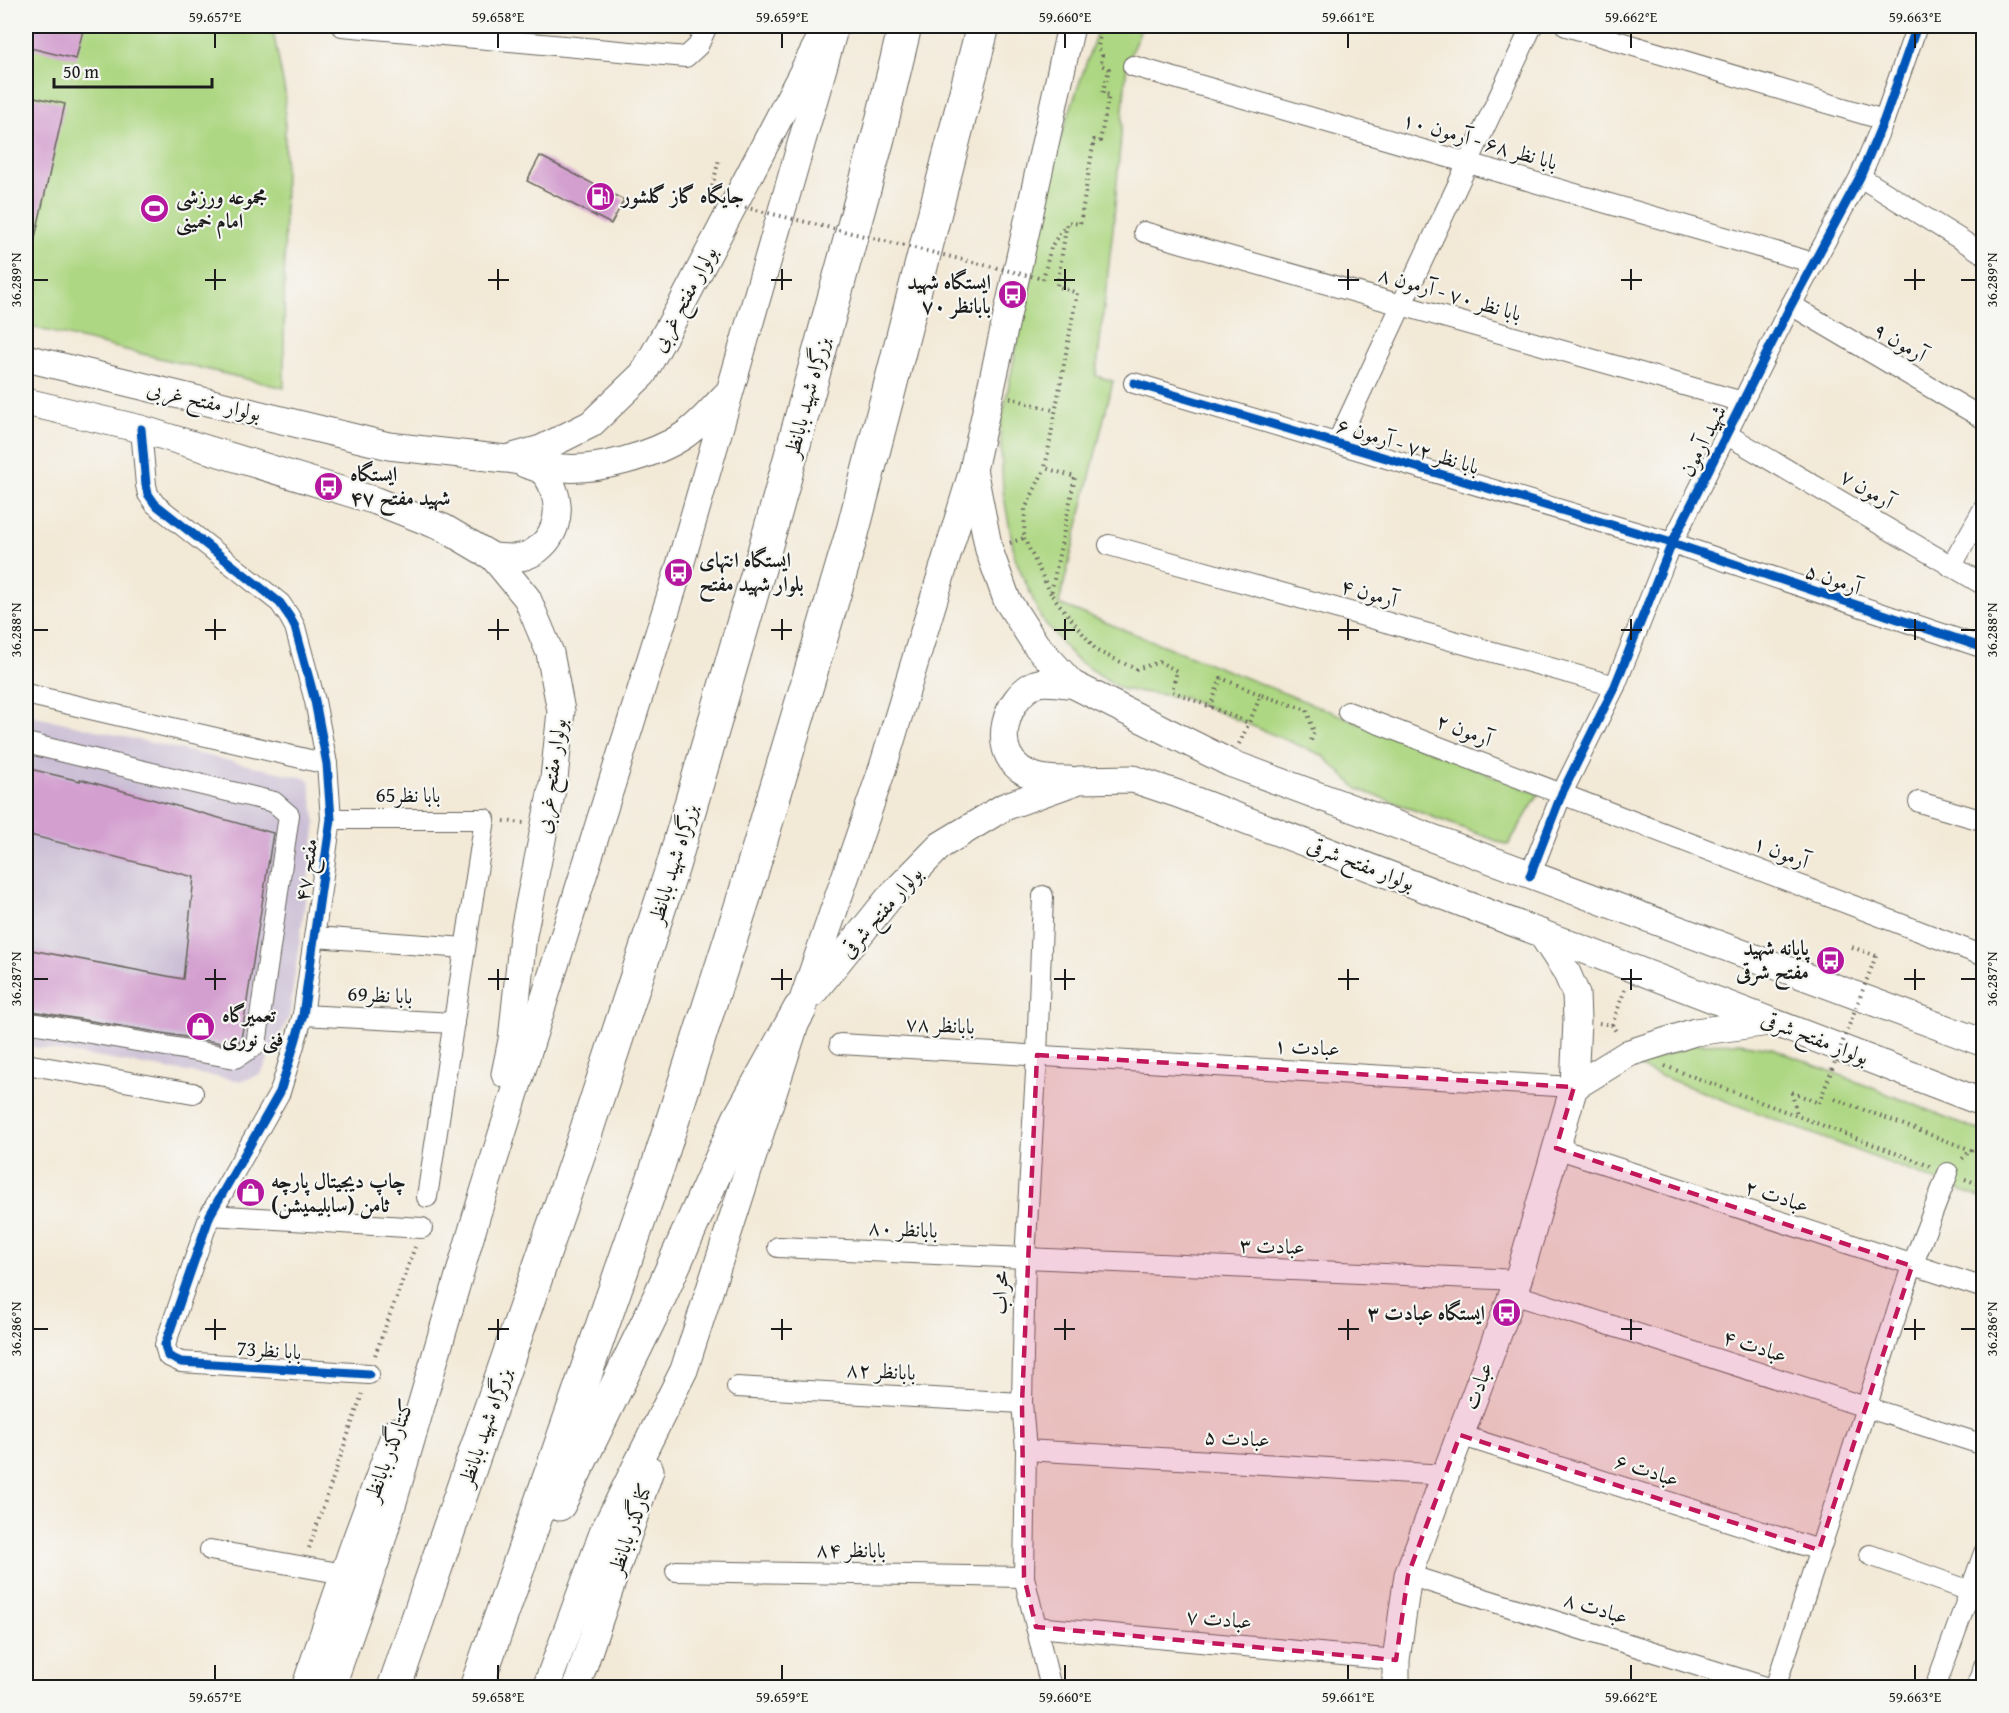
<svg xmlns="http://www.w3.org/2000/svg" width="2009" height="1713" viewBox="0 0 2009 1713" font-family="'Gentium Book Plus',Amiri,serif">
	<style>
		.industrial { fill: #cbbfd5 }
		.green { fill: #add782; stroke: #647a4f; stroke-width: 1.5 }
		.building { fill: #d39fcf }
		.lines { fill: none; stroke-linecap: round; stroke-linejoin: round }
		.street-casing { stroke: #67645d; stroke-width: 22 }
		.secondary-casing { stroke: #67645d; stroke-width: 29 }
		.highway-casing { stroke: #67645d; stroke-width: 35 }
		.path { stroke: #67645d; stroke-width: 4; stroke-dasharray: 1.5 4.5; stroke-linecap: butt }
		.street { stroke: #fff; stroke-width: 20 }
		.secondary { stroke: #fff; stroke-width: 27 }
		.highway { stroke: #fff; stroke-width: 33 }
		.path-bridge { stroke: #67645d; stroke-width: 4; stroke-dasharray: 1.5 4.5; stroke-linecap: butt }
		.cycleway-casing { stroke: #f6f6f2; stroke-width: 13 }
		.cycleway { stroke: #0057b8; stroke-width: 9 }
		.marked { fill: #c2185b; fill-opacity: 0.2; stroke: #c2185b; stroke-width: 4.5; stroke-dasharray: 12 8; stroke-linejoin: round }
		.ticks { fill: none; stroke: #1c1c1c; stroke-width: 2 }
		.labels { text-anchor: middle; stroke-width: 4.5; stroke-linejoin: round; paint-order: stroke }
		.street-label { font-size: 21px; fill: #1c1c1c; stroke: #f6f6f2 }
		.poi-label { font-size: 21px; font-weight: bold; fill: #1c1c1c; stroke: #f6f6f2; text-anchor: start }
		.neatline { fill: none; stroke: #1c1c1c; stroke-width: 2 }
		.ticks-label { font-size: 15px; text-anchor: middle; fill: #1c1c1c }
	</style>
	<rect width="100%" height="100%" fill="#f6f6f2"/>
	<filter id="ink" filterUnits="userSpaceOnUse"><feTurbulence type="fractalNoise" baseFrequency=".0167" numOctaves="2"/><feDisplacementMap in="SourceGraphic" scale="12" xChannelSelector="R" yChannelSelector="G"/><feConvolveMatrix kernelMatrix="1 2 1 2 8 2 1 2 1" color-interpolation-filters="sRGB"/></filter>
	<filter id="wash" filterUnits="userSpaceOnUse"><feTurbulence type="fractalNoise" baseFrequency=".008" numOctaves="4" result="noise"/><feDisplacementMap in="SourceGraphic" scale="24" xChannelSelector="R" yChannelSelector="G"/><feGaussianBlur stdDeviation="1.35" result="paint"/><feColorMatrix in="noise" values="0 0 0 0 0 0 0 0 0 0 0 0 0 0 0 0 0 1.4 0 .05"/><feComposite in="paint" operator="in"/></filter>
	<g filter="url(#wash)">
		<rect width="100%" height="100%" fill="#f3e9d7"/>
		<!-- industrial -->
		<path class="industrial" d="M26,714l283,65 7,44 -27,194 -28,57 -19,7 -216,-35z"/>
		<!-- green -->
		<g class="green">
			<path d="M26,26h246l13,66 -1,296 -258,-62z"/>
			<path d="M1099,26h43l-15,37 -14,166 -17,147 17,5 -54,223 480,190 -31,51 -150,-56 -36,-34 -137,-57 -64,-9 -47,-31 -33,-40 -26,-60 -12,-67 -3,-63 57,-280z"/>
			<path d="M1739,1043l33,5 211,84v67l-346,-132 56,-23z"/>
		</g>
		<g id="blocks">
			<!-- building -->
			<g class="building">
				<path d="M26,26h58l-8,33 -50,-12z"/>
				<path d="M26,95l39,9 -32,143 -7,-1z"/>
				<path d="M540,156l84,44 -13,24 -84,-43z"/>
				<path d="M26,768l54,13v-2l193,54 -32,207 -8,5 -207,-35v-61l157,30 11,-102 -168,-43z"/>
			</g>
		</g>
	</g>
	<g filter="url(#ink)">
		<use href="#blocks" fill-opacity="0" stroke="#67645d" stroke-width="1.5"/>
		<g class="lines">
			<defs>
				<g id="street">
					<path d="M342,26l344,31 12,-11 9,-20"/>
					<path d="M1566,26l318,94"/>
					<path d="M1133,66l681,197"/>
					<path d="M1860,177l124,77"/>
					<path d="M1144,232l599,170"/>
					<path d="M1791,305l193,114"/>
					<path d="M1134,383l538,160 312,105"/>
					<path d="M141,429l5,56 2,9 7,10 125,99 9,13 6,11 20,74 12,63 4,55 -28,196 -23,77 -70,123 -45,130 3,11 13,6 188,12"/>
					<path d="M1726,434l258,151"/>
					<path d="M1337,443l195,-417"/>
					<path d="M1109,545l506,141"/>
					<path d="M1951,567l33,-59"/>
					<path d="M26,694l301,70"/>
					<path d="M1348,712l636,244"/>
					<path d="M26,743l248,59 15,13 -33,230 -21,13 -209,-36"/>
					<path d="M1919,802l65,19"/>
					<path d="M331,819h154l-58,378"/>
					<path d="M1530,876l32,-83 53,-107 57,-143 119,-238 69,-128 24,-57 33,-94"/>
					<path d="M1043,896l-6,159 -12,204 -3,144 4,47 -2,127 27,111"/>
					<path d="M315,937l150,11"/>
					<path d="M303,1015l151,8"/>
					<path d="M840,1044l734,43"/>
					<path d="M26,1064l167,29"/>
					<path d="M1556,1148l428,140"/>
					<path d="M210,1215l212,13"/>
					<path d="M778,1247l740,33"/>
					<path d="M1513,1294l471,151"/>
					<path d="M737,1387l285,16"/>
					<path d="M1460,1435l359,115"/>
					<path d="M1026,1450l419,25"/>
					<path d="M210,1550l134,24"/>
					<path d="M1870,1555l100,36"/>
					<path d="M676,1571l348,6"/>
					<path d="M1408,1575l361,113"/>
					<path d="M1036,1627l360,33"/>
					<path d="M1775,1688l137,-422 36,-93"/>
					<path d="M1935,1688l49,-135"/>
					<path d="M1976,1688l8,-22"/>
				</g>
				<g id="secondary">
					<path d="M26,358l363,88 117,13 35,-10 50,-25 52,-50 40,-72 134,-257"/>
					<path d="M26,402l115,27 235,72 68,27 49,29 34,41 23,55 11,58 -7,68 -31,156 -11,105 -7,34"/>
					<path d="M513,460c16,3 33,7 50,8 35,3 91,-13 120,-32 17,-11 30,-28 44,-42"/>
					<path d="M974,474l15,76 18,50 29,45 36,39 158,79 754,280"/>
					<path d="M493,557c14,1 28,3 41,-5 21,-14 28,-38 20,-61 -2,-7 -6,-15 -12,-20 -5,-4 -11,-5 -17,-7"/>
					<path d="M1069,780c-18,0 -33,0 -49,-11 -29,-22 -14,-71 15,-85 9,-4 27,0 37,0"/>
					<path d="M812,994l77,-96 52,-53 63,-38 75,-27 54,-1 45,15 806,309"/>
					<path d="M1574,1087l55,-34 66,-21 74,-10"/>
					<path d="M305,1688l48,-140 43,-117"/>
					<path d="M331,1688l45,-128 101,-346 201,-642 157,-546"/>
					<path d="M546,1688l57,-155 81,-163 116,-361 83,-242 90,-297 98,-444"/>
					<path d="M576,1688l74,-218"/>
					<path d="M1396,1688v-28l12,-85 110,-295 56,-193 3,-67 -1,-26 -10,-23 -25,-38"/>
				</g>
				<g id="highway">
					<path d="M559,1504l92,-188 88,-197 61,-110"/>
					<path d="M394,1688l189,-547 90,-275 103,-356 102,-372 27,-112"/>
					<path d="M476,1688l182,-522 87,-272 108,-364 130,-504"/>
				</g>
			</defs>
			<!-- street casing -->
			<use href="#street" class="street-casing"/>
			<!-- secondary casing -->
			<use href="#secondary" class="secondary-casing"/>
			<!-- highway casing -->
			<use href="#highway" class="highway-casing"/>
			<!-- path -->
			<g class="path">
				<path d="M1101,26l-3,22 4,7 -1,10 8,4 -6,24 6,2 -9,46 -6,-1 -14,84 -13,-2 -10,64 20,7 -32,175 30,9 -24,117 46,57 39,18 24,-7 17,9 -5,20 77,32 12,-28 46,15 7,23 -4,10"/>
				<path d="M711,192l8,-33"/>
				<path d="M1043,279l8,-32 14,-22"/>
				<path d="M1010,398l46,13"/>
				<path d="M1024,538l27,56"/>
				<path d="M1010,543l14,-5 1,-29 20,-41"/>
				<path d="M1210,707l11,-29 40,17"/>
				<path d="M1239,744l10,-21"/>
				<path d="M504,821l20,2"/>
				<path d="M1852,947l24,9"/>
				<path d="M1599,1023l13,2 5,8"/>
				<path d="M1612,1025l13,-36"/>
				<path d="M1665,1066l265,100"/>
				<path d="M1792,1092l27,11"/>
				<path d="M1792,1093l5,22"/>
				<path d="M1835,1099l136,51 -10,10"/>
				<path d="M1965,1179l19,7"/>
				<path d="M375,1355l40,-108"/>
				<path d="M309,1548l53,-154"/>
			</g>
			<!-- street -->
			<use href="#street" class="street"/>
			<!-- secondary -->
			<use href="#secondary" class="secondary"/>
			<!-- highway -->
			<use href="#highway" class="highway"/>
			<!-- path-bridge -->
			<g class="path-bridge">
				<path d="M710,199l333,80"/>
				<path d="M1819,1103l57,-147"/>
			</g>
			<defs>
				<g id="cycleway">
					<path d="M1134,383l538,160 312,105"/>
					<path d="M141,429l5,56 2,9 7,10 125,99 9,13 6,11 20,74 12,63 4,55 -28,196 -23,77 -70,123 -45,130 3,11 13,6 188,12"/>
					<path d="M1530,876l32,-83 53,-107 57,-143 119,-238 69,-128 24,-57 33,-94"/>
				</g>
			</defs>
			<!-- cycleway casing -->
			<use href="#cycleway" class="cycleway-casing"/>
			<!-- cycleway -->
			<use href="#cycleway" class="cycleway"/>
		</g>
	</g>
	<!-- marked area -->
	<path class="marked" d="M1037,1055l537,32 -18,61 356,118 -93,284 -359,-115 -52,140 -12,85 -360,-33 -12,-50 -2,-174z"/>
	<!-- ticks -->
	<path class="ticks" d="M215,33v15M498,33v15M782,33v15M1065,33v15M1348,33v15M1631,33v15M1915,33v15M215,269v21M498,269v21M782,269v21M1065,269v21M1348,269v21M1631,269v21M1915,269v21M33,280h15M205,280h21M488,280h21M771,280h21M1054,280h21M1338,280h21M1621,280h21M1904,280h21M1961,280h15M215,619v21M498,619v21M782,619v21M1065,619v21M1348,619v21M1631,619v21M1915,619v21M33,630h15M205,630h21M488,630h21M771,630h21M1054,630h21M1338,630h21M1621,630h21M1904,630h21M1961,630h15M215,969v21M498,969v21M782,969v21M1065,969v21M1348,969v21M1631,969v21M1915,969v21M33,979h15M205,979h21M488,979h21M771,979h21M1054,979h21M1338,979h21M1621,979h21M1904,979h21M1961,979h15M215,1319v21M498,1319v21M782,1319v21M1065,1319v21M1348,1319v21M1631,1319v21M1915,1319v21M33,1329h15M205,1329h21M488,1329h21M771,1329h21M1054,1329h21M1338,1329h21M1621,1329h21M1904,1329h21M1961,1329h15M215,1665v15M498,1665v15M782,1665v15M1065,1665v15M1348,1665v15M1631,1665v15M1915,1665v15"/>
	<!-- icons -->
	<defs>
		<symbol id="fuel-disc" viewBox="-11 -11 22 22"><circle r="9.5" fill="#b5179e" stroke="#f6f6f2"/><path d="M-5.5-6h7V0h2V4h1.3V-2.5L3-4.5l.8-.8L6-3V5H2.5V1h-1V6h-7ZM-4.2-4.7v3.2H.2V-4.7Z" fill="#fff"/></symbol>
		<symbol id="stadium-disc" viewBox="-11 -11 22 22"><circle r="9.5" fill="#b5179e" stroke="#f6f6f2"/><path d="M0-5a6.5 5 0 1 0 0 10a6.5 5 0 1 0 0-10ZM-3.5-1.8h7v3.6h-7Z" fill="#fff"/></symbol>
		<symbol id="bus-disc" viewBox="-11 -11 22 22"><circle r="9.5" fill="#b5179e" stroke="#f6f6f2"/><path d="M-5-6H5V4H4V6H2V4H-2V6H-4V4H-5ZM-3.5-4V0h7V-4ZM-3.5 1.2v1.5H-2V1.2ZM2 1.2v1.5H3.5V1.2Z" fill="#fff"/></symbol>
		<symbol id="shop-disc" viewBox="-11 -11 22 22"><circle r="9.5" fill="#b5179e" stroke="#f6f6f2"/><path d="M-5-2.5h2.3a2.7 3.5 0 0 1 5.4 0H5L5.5 6h-11ZM-1.5-2.5h3a1.5 2.3 0 0 0-3 0Z" fill="#fff"/></symbol>
	</defs>
	<g fill-rule="evenodd">
		<use href="#fuel-disc" x="584" y="180" width="33" height="33"/>
		<use href="#stadium-disc" x="138" y="192" width="33" height="33"/>
		<use href="#bus-disc" x="996" y="278" width="33" height="33"/>
		<use href="#bus-disc" x="312" y="470" width="33" height="33"/>
		<use href="#bus-disc" x="662" y="556" width="33" height="33"/>
		<use href="#bus-disc" x="1814" y="944" width="33" height="33"/>
		<use href="#shop-disc" x="184" y="1010" width="33" height="33"/>
		<use href="#shop-disc" x="234" y="1176" width="33" height="33"/>
		<use href="#bus-disc" x="1490" y="1296" width="33" height="33"/>
	</g>
	<g class="labels">
		<!-- street labels -->
		<g class="street-label">
			<text transform="translate(1480 141) rotate(16)" y="7">بابا نظر ۶۸ - آرمون ۱۰</text>
			<text transform="translate(1450 294) rotate(16)" y="7">بابا نظر ۷۰ - آرمون ۸</text>
			<text transform="translate(684 299) rotate(-62)" y="7">بولوار مفتح غربی</text>
			<text transform="translate(1900 342) rotate(31)" y="7">آرمون ۹</text>
			<text transform="translate(807 397) rotate(-75)" y="7">بزرگراه شهید بابانظر</text>
			<text transform="translate(204 401) rotate(13)" y="7">بولوار مفتح غربی</text>
			<text transform="translate(1703 441) rotate(-63)" y="7">شهید آرمون</text>
			<text transform="translate(1408 446) rotate(17)" y="7">بابا نظر ۷۲ - آرمون ۶</text>
			<text transform="translate(1867 489) rotate(31)" y="7">آرمون ۷</text>
			<text transform="translate(1833 579) rotate(19)" y="7">آرمون ۵</text>
			<text transform="translate(1369 593) rotate(16)" y="7">آرمون ۴</text>
			<text transform="translate(1464 730) rotate(21)" y="7">آرمون ۲</text>
			<text transform="translate(551 776) rotate(-82)" y="7">بولوار مفتح غربی</text>
			<text x="408" y="802">بابا نظر65</text>
			<text transform="translate(1781 852) rotate(21)" y="7">آرمون ۱</text>
			<text transform="translate(673 864) rotate(-73)" y="7">بزرگراه شهید بابانظر</text>
			<text transform="translate(1361 864) rotate(21)" y="7">بولوار مفتح شرقی</text>
			<text transform="translate(306 870) rotate(-82)" y="7">مفتح ۴۷</text>
			<text transform="translate(881 912) rotate(-49)" y="7">بولوار مفتح شرقی</text>
			<text transform="translate(380 995) rotate(3)" y="7">بابا نظر69</text>
			<text transform="translate(940 1025) rotate(3)" y="7">بابانظر ۷۸</text>
			<text transform="translate(1815 1038) rotate(21)" y="7">بولوار مفتح شرقی</text>
			<text transform="translate(1307 1047) rotate(3)" y="7">عبادت ۱</text>
			<text transform="translate(1777 1196) rotate(18)" y="7">عبادت ۲</text>
			<text transform="translate(903 1229) rotate(3)" y="7">بابانظر ۸۰</text>
			<text transform="translate(1272 1246) rotate(2)" y="7">عبادت ۳</text>
			<text transform="translate(1000 1293) rotate(-89)" y="7">محراب</text>
			<text transform="translate(1755 1346) rotate(18)" y="7">عبادت ۴</text>
			<text transform="translate(269 1350) rotate(4)" y="7">بابا نظر73</text>
			<text transform="translate(881 1371) rotate(3)" y="7">بابانظر ۸۲</text>
			<text transform="translate(1478 1386) rotate(-70)" y="7">عبادت</text>
			<text transform="translate(485 1427) rotate(-71)" y="7">بزرگراه شهید بابانظر</text>
			<text transform="translate(1237 1438) rotate(3)" y="7">عبادت ۵</text>
			<text transform="translate(389 1450) rotate(-70)" y="7">کنتارگذر بابانظر</text>
			<text transform="translate(1647 1470) rotate(18)" y="7">عبادت ۶</text>
			<text transform="translate(630 1529) rotate(-71)" y="7">کنارگذر بابانظر</text>
			<text transform="translate(851 1550) rotate(1)" y="7">بابانظر ۸۴</text>
			<text transform="translate(1596 1608) rotate(17)" y="7">عبادت ۸</text>
			<text transform="translate(1219 1619) rotate(5)" y="7">عبادت ۷</text>
		</g>
		<!-- poi labels -->
		<g class="poi-label">
			<text x="622" y="203">جایگاه گاز گلشور</text>
			<text x="176" y="204">مجموعه ورزشی<tspan x="176" dy="24">امام خمینی</tspan></text>
			<text x="991" y="289" text-anchor="end">ایستگاه شهید<tspan x="991" dy="24">بابانظر ۷۰</tspan></text>
			<text x="350" y="481">ایستگاه<tspan x="350" dy="24">شهید مفتح ۴۷</tspan></text>
			<text x="699" y="567">ایستگاه انتهای<tspan x="699" dy="24">بلوار شهید مفتح</tspan></text>
			<text x="1809" y="955" text-anchor="end">پایانه شهید<tspan x="1809" dy="24">مفتح شرقی</tspan></text>
			<text x="222" y="1022">تعمیرگاه<tspan x="222" dy="24">فنی نوری</tspan></text>
			<text x="271" y="1188">چاپ دیجیتال پارچه<tspan x="271" dy="24">ثامن (سابلیمیشن)</tspan></text>
			<text x="1485" y="1320" text-anchor="end">ایستگاه عبادت ۳</text>
		</g>
	</g>
	<!-- margin -->
	<rect width="2009" height="1713" fill="none" stroke="#f6f6f2" stroke-width="66"/>
	<!-- scale -->
	<path d="M54 78v9h158v-9" fill="none" stroke="#1c1c1c" stroke-width="3"/>
	<text x="63" y="78" font-size="18" fill="#1c1c1c" stroke="#f6f6f2" stroke-width="4.5" paint-order="stroke">50 m</text>
	<rect x="33" y="33" width="1943" height="1647" class="neatline"/>
	<g class="ticks-label">
		<text x="215" y="22">59.657°E</text>
		<text x="498" y="22">59.658°E</text>
		<text x="782" y="22">59.659°E</text>
		<text x="1065" y="22">59.660°E</text>
		<text x="1348" y="22">59.661°E</text>
		<text x="1631" y="22">59.662°E</text>
		<text x="1915" y="22">59.663°E</text>
		<text transform="translate(16 280) rotate(-90)" y="5">36.289°N</text>
		<text transform="translate(1992 280) rotate(-90)" y="5">36.289°N</text>
		<text transform="translate(16 630) rotate(-90)" y="5">36.288°N</text>
		<text transform="translate(1992 630) rotate(-90)" y="5">36.288°N</text>
		<text transform="translate(16 979) rotate(-90)" y="5">36.287°N</text>
		<text transform="translate(1992 979) rotate(-90)" y="5">36.287°N</text>
		<text transform="translate(16 1329) rotate(-90)" y="5">36.286°N</text>
		<text transform="translate(1992 1329) rotate(-90)" y="5">36.286°N</text>
		<text x="215" y="1702">59.657°E</text>
		<text x="498" y="1702">59.658°E</text>
		<text x="782" y="1702">59.659°E</text>
		<text x="1065" y="1702">59.660°E</text>
		<text x="1348" y="1702">59.661°E</text>
		<text x="1631" y="1702">59.662°E</text>
		<text x="1915" y="1702">59.663°E</text>
	</g>
</svg>
